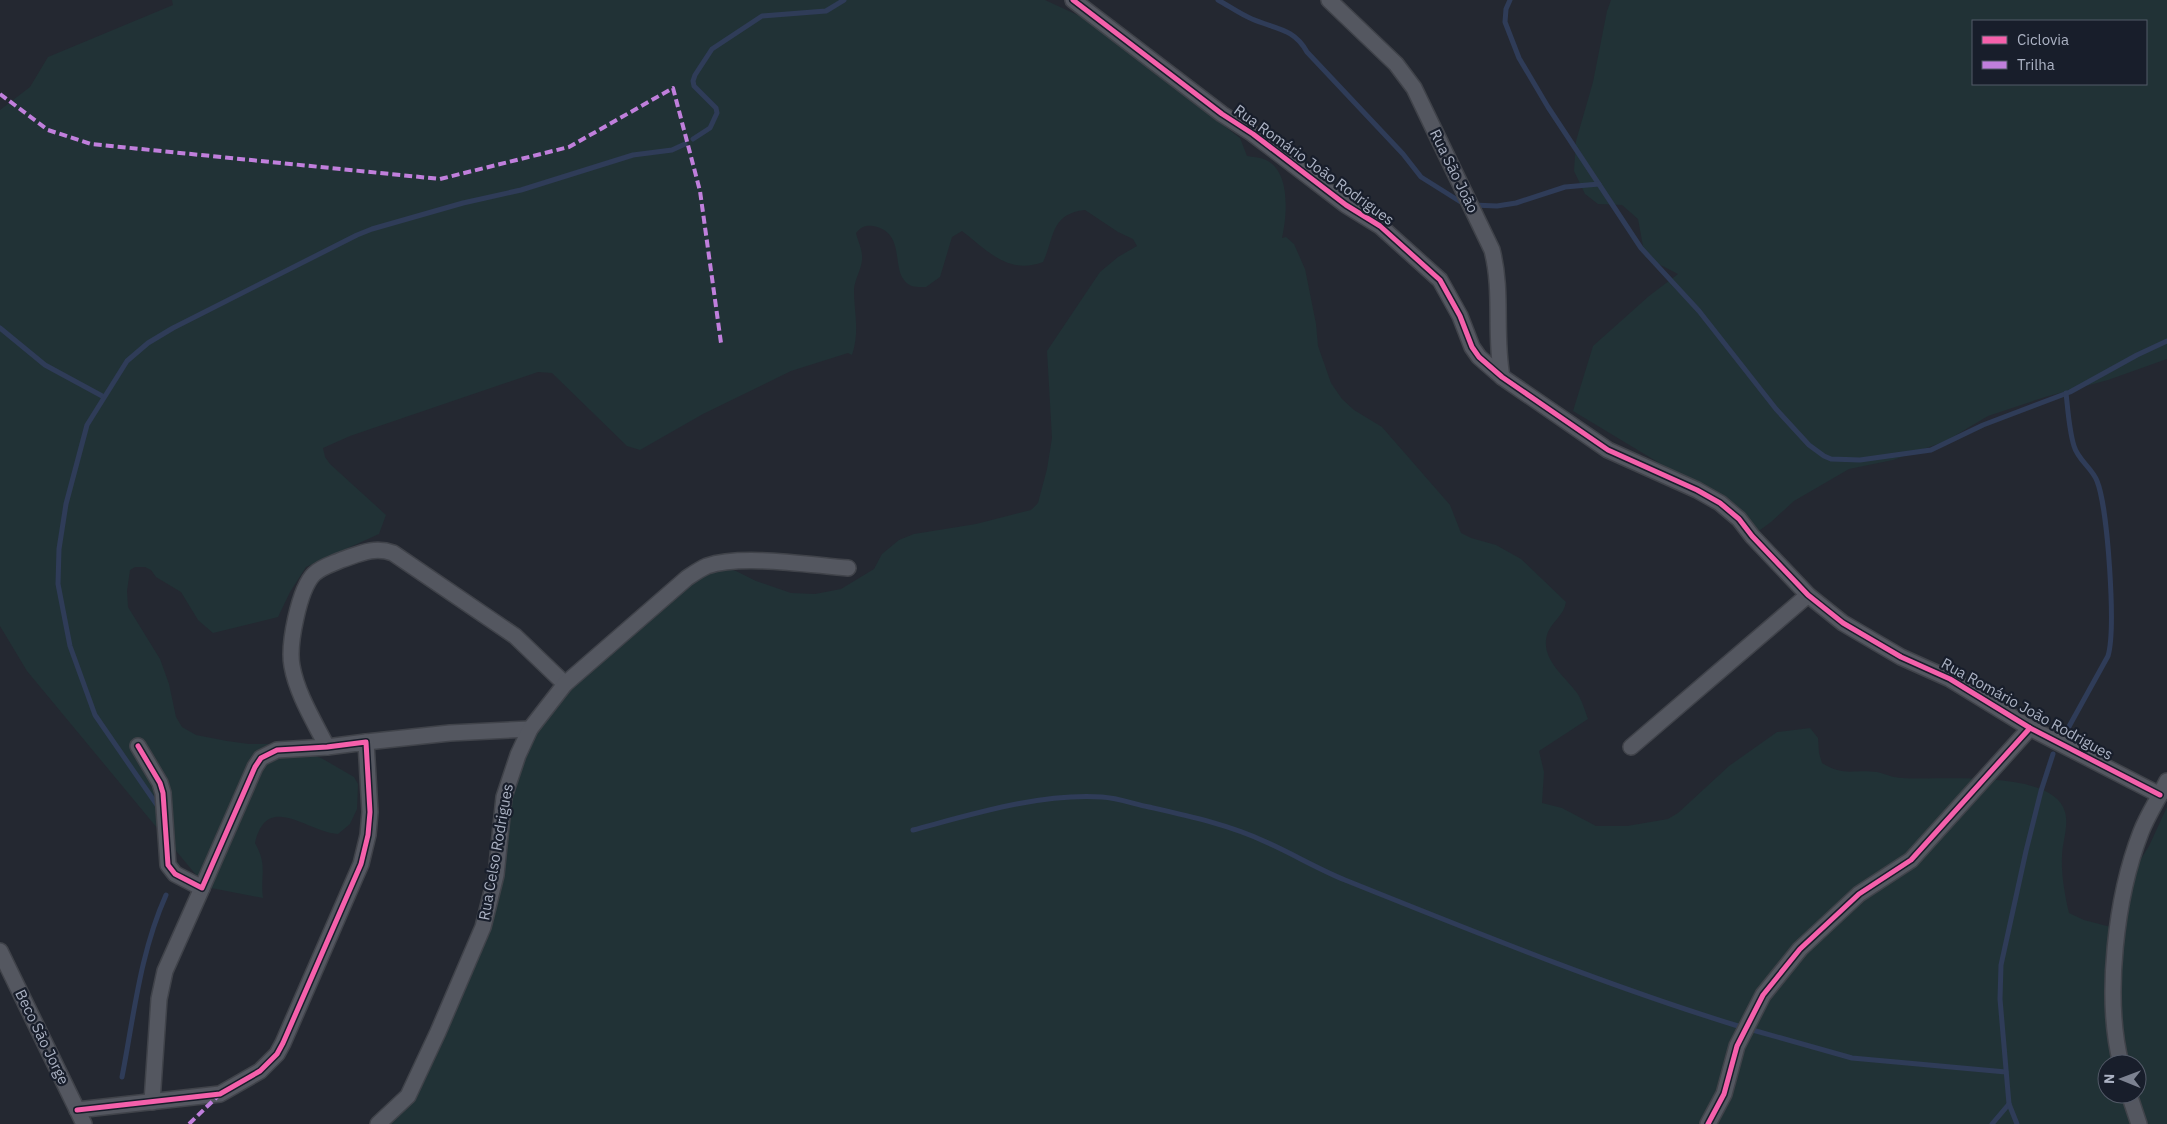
<svg xmlns="http://www.w3.org/2000/svg" width="2167" height="1124" viewBox="0 0 2167 1124" font-family="'IBM Plex Sans',sans-serif">
	<style>
		.green { fill: #213236; fill-rule: evenodd }
		.lines { fill: none; stroke-linecap: round; stroke-linejoin: round }
		.stream { stroke: #2f3c58; stroke-width: 5 }
		.street-casing { stroke: #40434a; stroke-width: 18 }
		.street { stroke: #545760; stroke-width: 15 }
		.quiet { stroke: #c07fdc; stroke-width: 4; stroke-dasharray: 8 4; stroke-linecap: butt }
		.cycleway-casing { stroke: #181e2b; stroke-width: 8 }
		.cycleway { stroke: #f560ab; stroke-width: 5 }
		.labels { text-anchor: middle; stroke-width: 4.5; stroke-linejoin: round; paint-order: stroke }
		.street-label { font-size: 15px; fill: #acb3c4; stroke: #181e2b }
	</style>
	<rect width="100%" height="100%" fill="#242831"/>
	<!-- green -->
	<g class="green">
		<path d="M172,0h873l39,18 156,120 7,18c5,1 13,1 19,4 25,12 21,56 16,78l4,-1 8,7 11,25 11,55 2,22 13,37 11,16 12,11 28,17 68,78 11,28 10,5 25,7 25,14 45,43c-2,13 -13,19 -18,30 -10,26 17,44 29,61 5,7 8,18 11,26l-49,32 5,21 -2,31 20,5 34,18h31l41,-7 10,-6 51,-47 48,-34 33,-4 8,10 1,15 3,10c23,14 30,6 55,9 8,2 17,6 25,6 36,3 151,-10 163,34 4,14 -3,31 -3,45 -1,16 3,40 7,56l15,7 42,11 -3,-43 26,-42 18,-39v317h-1776l25,-29 72,-171 20,-120 13,-43 25,-44 12,-17 139,-125 27,-7 12,3 20,10 35,12 24,1 26,-5 33,-20 8,-15 17,-14 15,-6 62,-10 55,-14 7,-7 9,-34 5,-31 -5,-87 53,-79 18,-15 19,-11 -4,-7 -15,-7 -33,-22c-35,4 -30,27 -42,52 -35,13 -55,-11 -81,-31l-10,6 -12,40 -14,10c-9,0 -16,1 -22,-7 -12,-15 1,-48 -31,-54 -8,-1 -12,1 -17,7 2,9 7,17 6,27 -1,10 -7,19 -8,29 0,25 6,41 -2,66l-4,-2 -57,18 -88,43 -63,36 -13,-4 -75,-73 -14,-1 -188,64 -27,12 2,9 5,7 56,51 -7,19 -73,33 -16,25 -12,25 -65,16 -15,-13 -17,-28 -25,-15 -5,-7 -6,-3h-10l-5,3 -3,21 1,16 32,52 9,25 7,33 6,10 14,8 31,6 22,3h40l34,15 31,18 4,7 -1,25 -7,15 -12,10c-31,-2 -71,-43 -83,9 13,23 5,31 8,55l-57,-11 -179,-216 -27,-45v-516l30,-23 18,-30 125,-52zM2107,1064h30v30h-30z"/>
		<path d="M1611,0h556v359l-59,21 -63,17 -57,19 -42,25 -53,19 -44,9 -55,32 -23,21 -15,11 -42,-37 -141,-85 20,-65 56,-50 29,-22 -33,-17 -7,-38 -16,-14 -24,-1 -13,-10 -11,-23 2,-30 17,-59 14,-71zM1973,21h173v63h-173z"/>
	</g>
	<g class="lines">
		<!-- stream -->
		<g class="stream">
			<path d="M1218,0c11,6 22,14 34,19 23,10 42,9 55,33l96,102 18,23 43,27"/>
			<path d="M1510,0l-4,9 -1,13 14,36 29,49 93,141 58,63 77,98 33,36 15,11 7,3 29,1 71,-10 52,-25 87,-33 67,-37 30,-14"/>
			<path d="M693,139l17,-11 7,-15 -1,-5 -22,-22 -1,-5 2,-6 17,-26 50,-33 64,-5 18,-11"/>
			<path d="M1473,205l24,1 19,-3 49,-16 34,-3"/>
			<path d="M0,328l45,37 59,32"/>
			<path d="M2061,741l47,-85c8,-27 0,-148 -11,-175 -5,-13 -19,-21 -23,-35 -5,-16 -6,-36 -8,-53"/>
			<path d="M157,805l-62,-90 -25,-69 -12,-62 1,-35 7,-45 21,-79 40,-64 21,-18 25,-15 184,-93 15,-6 91,-26 58,-13 112,-35 39,-5 13,-6"/>
			<path d="M913,830c60,-16 127,-37 189,-33 16,1 32,7 47,10 40,9 81,18 117,35 27,12 52,27 79,38 130,52 260,105 393,146"/>
			<path d="M1749,1029l103,29 154,14"/>
			<path d="M122,1077c12,-62 18,-124 44,-182"/>
			<path d="M1992,1124l17,-20"/>
			<path d="M2017,1124l-8,-20 -9,-105 1,-34 25,-114 15,-60 12,-37"/>
		</g>
		<defs>
			<g id="street">
				<path d="M1073,0l149,114 31,20 93,71 34,21 60,54 20,36 12,31 7,10 23,20 106,73 89,40 23,13 19,16 13,17 56,59 35,28 58,34 49,22 80,49 130,67"/>
				<path d="M1329,0l67,64 18,24 78,162c11,42 2,84 10,127"/>
				<path d="M366,742l84,-9 80,-4"/>
				<path d="M327,747c-13,-26 -30,-53 -35,-81 -4,-21 7,-77 22,-92 7,-7 18,-10 27,-14 18,-6 33,-14 52,-7l122,83 50,48"/>
				<path d="M1631,747l177,-152"/>
				<path d="M0,951l84,173"/>
				<path d="M2121,1064c-17,-67 -5,-168 20,-232 7,-18 18,-34 26,-51"/>
				<path d="M2129,1094l10,30"/>
				<path d="M152,1102l7,-103 6,-28 37,-83"/>
				<path d="M77,1110l143,-16 40,-23 17,-17 6,-11 78,-179 7,-29 2,-23 -4,-70 -39,5 -50,3 -16,8 -6,9 -53,121 -27,-14 -7,-9 -5,-72 -3,-10 -22,-37"/>
				<path d="M378,1124l30,-28 30,-64 45,-105 13,-52 8,-78 14,-42 12,-26 35,-45 122,-106c6,-4 13,-9 20,-12 35,-12 102,-1 141,2"/>
				<path d="M1708,1124l16,-30 13,-48 26,-51 37,-46 59,-55 52,-34 119,-132"/>
			</g>
		</defs>
		<!-- street casing -->
		<use href="#street" class="street-casing"/>
		<!-- street -->
		<use href="#street" class="street"/>
		<!-- quiet -->
		<g class="quiet">
			<path d="M0,94l48,36 43,14 349,35 129,-32 104,-59 27,103 21,152"/>
			<path d="M189,1124l31,-30"/>
		</g>
		<defs>
			<g id="cycleway">
				<path d="M1073,0l149,114 31,20 93,71 34,21 60,54 20,36 12,31 7,10 23,20 106,73 89,40 23,13 19,16 13,17 56,59 35,28 58,34 49,22 80,49 130,67"/>
				<path d="M77,1110l143,-16 40,-23 17,-17 6,-11 78,-179 7,-29 2,-23 -4,-70 -39,5 -50,3 -16,8 -6,9 -53,121 -27,-14 -7,-9 -5,-72 -3,-10 -22,-37"/>
				<path d="M1708,1124l16,-30 13,-48 26,-51 37,-46 59,-55 52,-34 119,-132"/>
			</g>
		</defs>
		<!-- cycleway casing -->
		<use href="#cycleway" class="cycleway-casing"/>
		<!-- cycleway -->
		<use href="#cycleway" class="cycleway"/>
	</g>
	<g class="labels">
		<!-- street labels -->
		<g class="street-label">
			<text transform="translate(1314 165) rotate(36)" y="5">Rua Romário João Rodrigues</text>
			<text transform="translate(1454 171) rotate(64)" y="5">Rua São João</text>
			<text transform="translate(2027 709) rotate(29)" y="5">Rua Romário João Rodrigues</text>
			<text transform="translate(496 852) rotate(-80)" y="5">Rua Celso Rodrigues</text>
			<text transform="translate(42 1037) rotate(64)" y="5">Beco São Jorge</text>
		</g>
	</g>
	<!-- legend -->
	<rect x="1972" y="20" width="175" height="65" fill="#181e2b" stroke="#535a68"/>
	<rect x="1982" y="36" width="25" height="8" fill="#f560ab" stroke="#535a68"/>
	<text x="2017" y="45" font-size="15" fill="#acb3c4">Ciclovia</text>
	<rect x="1982" y="61" width="25" height="8" fill="#c07fdc" stroke="#535a68"/>
	<text x="2017" y="70" font-size="15" fill="#acb3c4">Trilha</text>
	<!-- north arrow -->
	<g transform="translate(2122 1079) rotate(271)"><circle r="24" fill="#181e2b" stroke="#535a68"/>
	<path d="M0-4L9 19L0 12L-9 19Z" fill="#7c8291"/>
	<text y="-8" font-size="14" font-weight="bold" text-anchor="middle" fill="#acb3c4">N</text>
	</g>
</svg>
